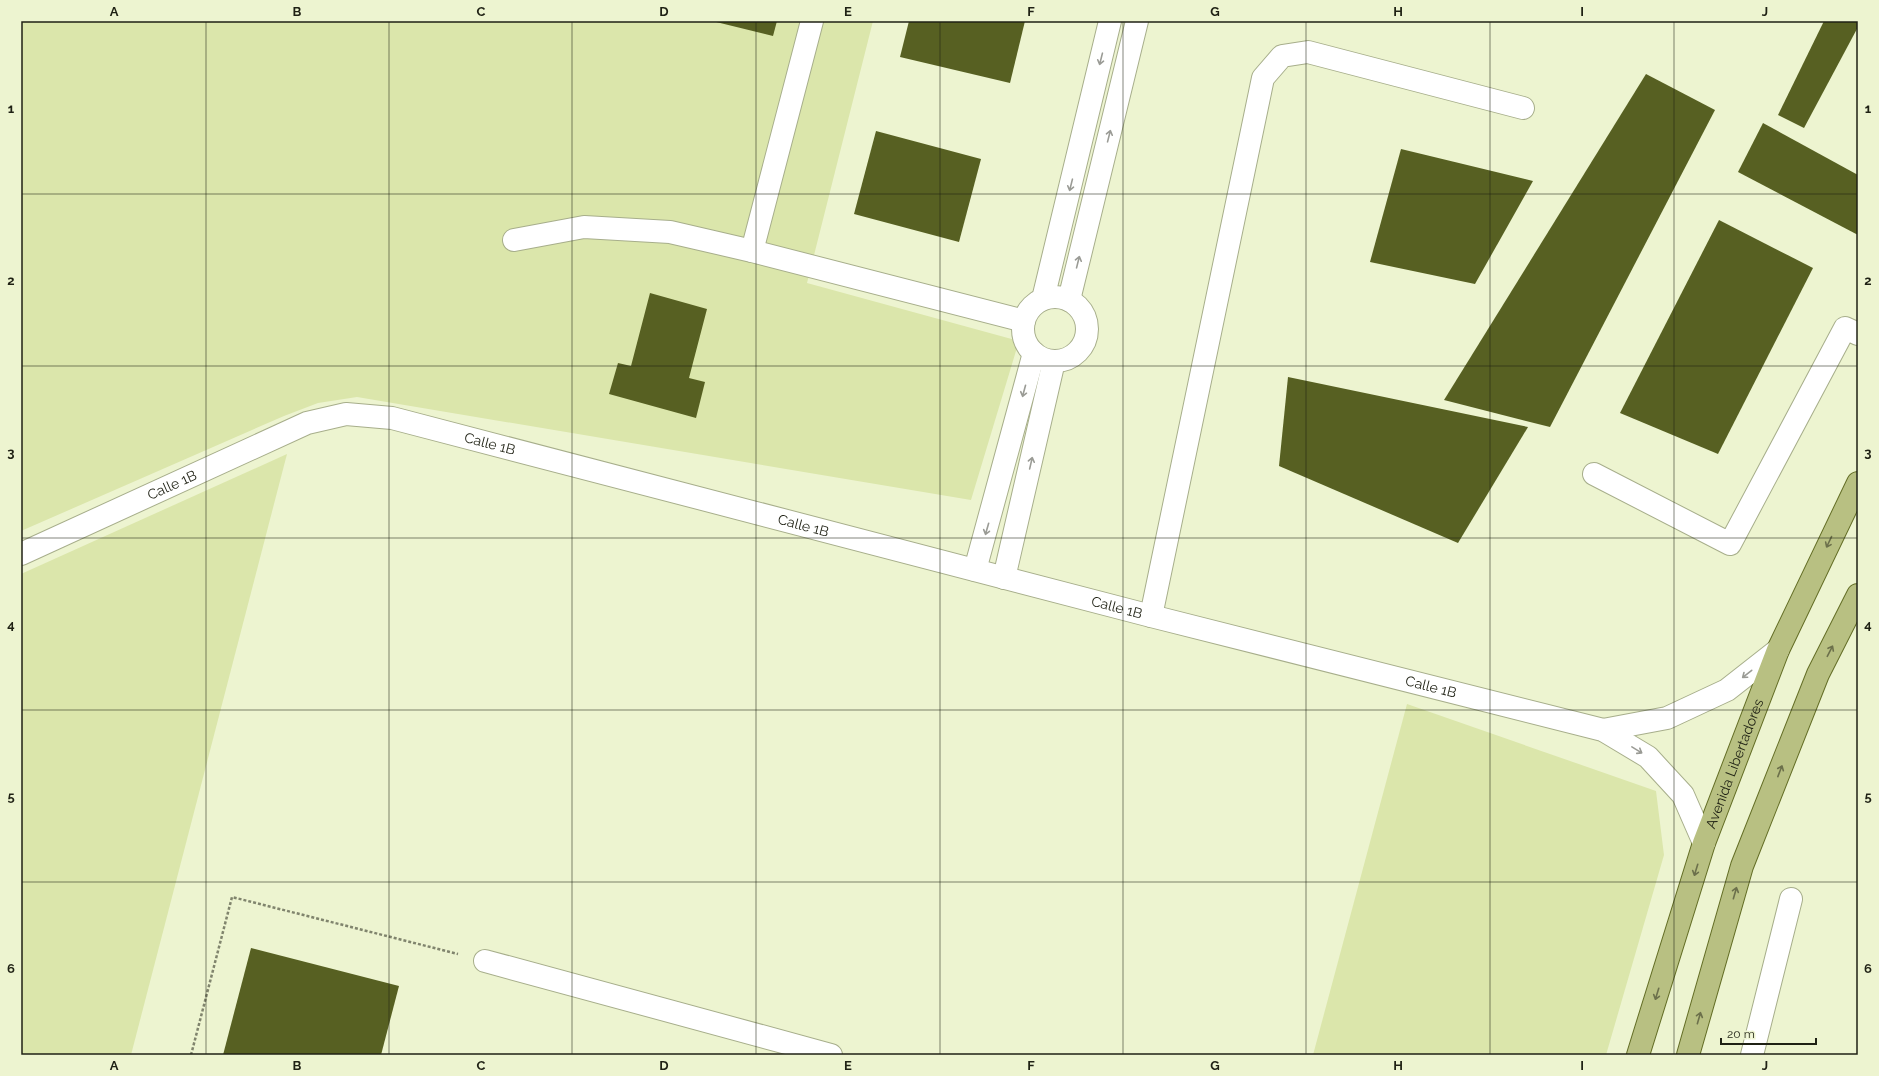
<svg xmlns="http://www.w3.org/2000/svg" width="1879" height="1076" viewBox="0 0 1879 1076" font-family="Raleway,sans-serif">
	<style>
		.green { fill: #dbe6ab }
		.building { fill: #576022 }
		.lines { fill: none; stroke-linecap: round; stroke-linejoin: round }
		.minor-casing { stroke: #a7ae8b; stroke-width: 24 }
		.major-casing { stroke: #636d25; stroke-width: 24 }
		.path { stroke: #80846d; stroke-width: 2.5; stroke-dasharray: 3 2; stroke-linecap: butt }
		.minor { stroke: #fff; stroke-width: 22 }
		.major { stroke: #b8c082; stroke-width: 22 }
		.oneway { stroke: #9a9b95 }
		.oneway2 { stroke: #6c704b }
		.grid { fill: none; stroke: #1f2114; stroke-width: 1; stroke-opacity: 0.55 }
		.labels { text-anchor: middle; stroke-width: 4; stroke-linejoin: round; paint-order: stroke }
		.street-label { font-size: 14px; fill: #1f2114; stroke: #edf4d0 }
		.neatline { fill: none; stroke: #1f2114; stroke-width: 1.5 }
		.grid-label { font-size: 13px; text-anchor: middle; font-weight: bold; fill: #1f2114 }
	</style>
	<rect width="100%" height="100%" fill="#edf4d0"/>
	<!-- green -->
	<g class="green">
		<path d="M21,21h852l-66,262 212,58 -48,159 -614,-103 -39,6 -34,13 -263,115z"/>
		<path d="M287,454l-156,601h-110v-481z"/>
		<path d="M1407,704l249,87 8,64 -58,200h-293z"/>
	</g>
	<!-- building -->
	<g class="building">
		<path d="M712,21h65l-4,15z"/>
		<path d="M909,21h116l-15,62 -110,-26z"/>
		<path d="M1824,21h34v6l-54,101 -26,-13z"/>
		<path d="M1646,74l69,36 -165,317 -106,-27z"/>
		<path d="M1763,123l95,52v60l-120,-63z"/>
		<path d="M876,131l105,28 -22,83 -105,-28z"/>
		<path d="M1401,149l132,32 -58,103 -105,-22z"/>
		<path d="M1719,220l94,48 -95,186 -98,-41z"/>
		<path d="M650,293l57,16 -18,69 16,4 -9,36 -87,-24 9,-31 13,3z"/>
		<path d="M1288,377l240,50 -70,116 -179,-77z"/>
		<path d="M251,948l148,38 -18,69h-158z"/>
	</g>
	<g class="lines">
		<defs>
			<g id="minor">
				<path d="M514,240l70,-13 86,5 82,19 272,70"/>
				<path d="M752,251l60,-230"/>
				<circle cx="1055" cy="329" r="32"/>
				<path d="M1043,299l67,-278"/>
				<path d="M1069,300l68,-279"/>
				<path d="M1594,474l136,70 115,-216 13,6"/>
				<path id="s1" d="M21,554l286,-131 39,-9 46,4 759,198 452,114 45,27 35,38 21,48"/>
				<path d="M975,570l59,-217"/>
				<path d="M1004,578l50,-217"/>
				<path d="M1151,616l112,-538 19,-22 26,-4 215,56"/>
				<path d="M1603,730l64,-12 60,-28 51,-40"/>
				<path d="M485,961l346,94"/>
				<path d="M1752,1055l39,-156"/>
			</g>
			<g id="major">
				<path id="s2" d="M1638,1055l66,-212 74,-193 80,-167"/>
				<path d="M1688,1055l54,-189 76,-192 40,-79"/>
			</g>
		</defs>
		<!-- minor casing -->
		<use href="#minor" class="minor-casing"/>
		<!-- major casing -->
		<use href="#major" class="major-casing"/>
		<!-- path -->
		<path class="path" d="M191,1055l41,-158 226,57"/>
		<!-- minor -->
		<use href="#minor" class="minor"/>
		<!-- major -->
		<use href="#major" class="major"/>
	</g>
	<!-- one-way arrows -->
	<defs><path id="oneway-shaft" d="M-6 0H5M1.5-3L5.5 0L1.5 3" fill="none" stroke-width="1.6" stroke-linecap="round" stroke-linejoin="round"/></defs>
	<g class="oneway">
		<use href="#oneway-shaft" transform="translate(1101 59) rotate(104)"/>
		<use href="#oneway-shaft" transform="translate(1109 136) rotate(-76)"/>
		<use href="#oneway-shaft" transform="translate(1071 185) rotate(104)"/>
		<use href="#oneway-shaft" transform="translate(1078 262) rotate(-76)"/>
		<use href="#oneway-shaft" transform="translate(1024 391) rotate(105)"/>
		<use href="#oneway-shaft" transform="translate(1031 463) rotate(-77)"/>
		<use href="#oneway-shaft" transform="translate(987 529) rotate(106)"/>
		<use href="#oneway-shaft" transform="translate(1747 674) rotate(142)"/>
		<use href="#oneway-shaft" transform="translate(1637 750) rotate(31)"/>
	</g>
	<g class="oneway2">
		<use href="#oneway-shaft" transform="translate(1829 542) rotate(115)"/>
		<use href="#oneway-shaft" transform="translate(1830 651) rotate(-63)"/>
		<use href="#oneway-shaft" transform="translate(1780 771) rotate(-69)"/>
		<use href="#oneway-shaft" transform="translate(1696 870) rotate(107)"/>
		<use href="#oneway-shaft" transform="translate(1735 893) rotate(-74)"/>
		<use href="#oneway-shaft" transform="translate(1657 994) rotate(107)"/>
		<use href="#oneway-shaft" transform="translate(1699 1018) rotate(-74)"/>
	</g>
	<!-- grid -->
	<path class="grid" d="M206,21v1034M389,21v1034M572,21v1034M756,21v1034M940,21v1034M1123,21v1034M1306,21v1034M1490,21v1034M1674,21v1034M21,194h1837M21,366h1837M21,538h1837M21,710h1837M21,882h1837"/>
	<g class="labels">
		<!-- street labels -->
		<g class="street-label">
			<text dy="5" stroke="none"><textPath href="#s1" startOffset="502">Calle 1B</textPath></text>
			<text dy="5" stroke="none"><textPath href="#s1" startOffset="166">Calle 1B</textPath></text>
			<text dy="5" stroke="none"><textPath href="#s1" startOffset="826">Calle 1B</textPath></text>
			<text dy="5" stroke="none"><textPath href="#s1" startOffset="1150">Calle 1B</textPath></text>
			<text dy="5" stroke="none"><textPath href="#s1" startOffset="1474">Calle 1B</textPath></text>
			<text dy="5" stroke="none"><textPath href="#s2" startOffset="307">Avenida Libertadores</textPath></text>
		</g>
	</g>
	<!-- border -->
	<rect width="1879" height="1076" fill="none" stroke="#edf4d0" stroke-width="44"/>
	<!-- scale -->
	<path d="M1721 1038v6h95v-6" fill="none" stroke="#1f2114" stroke-width="2"/>
	<text x="1727" y="1038" font-size="12" fill="#1f2114" stroke="#edf4d0" stroke-width="3" paint-order="stroke">20 m</text>
	<rect x="22" y="22" width="1835" height="1032" class="neatline"/>
	<g class="grid-label">
		<text x="114" y="16">A</text>
		<text x="297" y="16">B</text>
		<text x="481" y="16">C</text>
		<text x="664" y="16">D</text>
		<text x="848" y="16">E</text>
		<text x="1031" y="16">F</text>
		<text x="1215" y="16">G</text>
		<text x="1398" y="16">H</text>
		<text x="1582" y="16">I</text>
		<text x="1765" y="16">J</text>
		<text x="11" y="113">1</text>
		<text x="1868" y="113">1</text>
		<text x="11" y="285">2</text>
		<text x="1868" y="285">2</text>
		<text x="11" y="457">3</text>
		<text x="1868" y="457">3</text>
		<text x="11" y="629">4</text>
		<text x="1868" y="629">4</text>
		<text x="11" y="801">5</text>
		<text x="1868" y="801">5</text>
		<text x="11" y="973">6</text>
		<text x="1868" y="973">6</text>
		<text x="114" y="1070">A</text>
		<text x="297" y="1070">B</text>
		<text x="481" y="1070">C</text>
		<text x="664" y="1070">D</text>
		<text x="848" y="1070">E</text>
		<text x="1031" y="1070">F</text>
		<text x="1215" y="1070">G</text>
		<text x="1398" y="1070">H</text>
		<text x="1582" y="1070">I</text>
		<text x="1765" y="1070">J</text>
	</g>
</svg>
